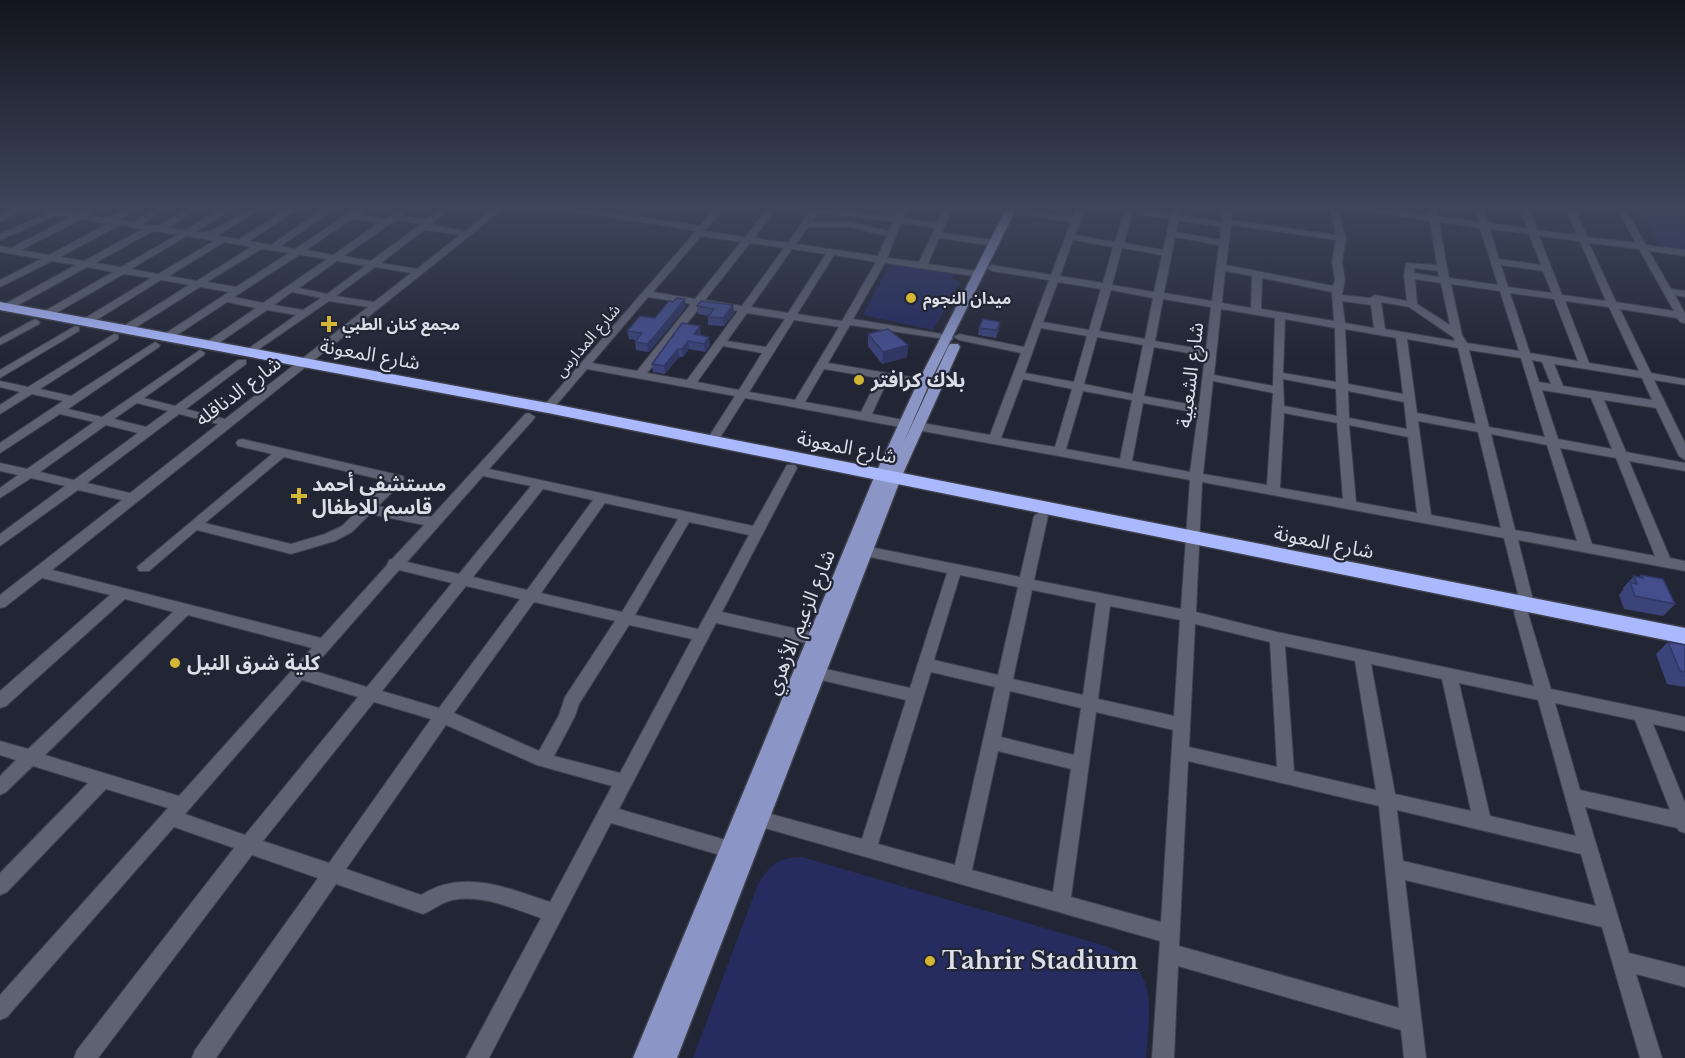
<svg xmlns="http://www.w3.org/2000/svg" width="1685" height="1058" viewBox="0 0 1685 1058" font-family="'Libre Baskerville','Noto Sans Arabic',serif">
	<style>
		.green { fill: #262c60 }
		.lines { fill: none; stroke-linecap: round; stroke-linejoin: round }
		.minor-casing { stroke: #3e404c; stroke-width: 2 }
		.major-casing { stroke: #3e404c; stroke-width: 3 }
		.highway-casing { stroke: #3e404c; stroke-width: 3 }
		.minor { fill: #5e6273; fill-rule: evenodd }
		.major { fill: #8c96c6; fill-rule: evenodd }
		.highway { fill: #aab8fe; fill-rule: evenodd }
		.wall { fill: #3b4379 }
		.shaded-wall { fill: #303763 }
		.building { fill: #454e8d; stroke: #303763; stroke-width: 1.5 }
		.poi-dot { fill: #d4b635; stroke: #222534; stroke-width: 2 }
		.labels { text-anchor: middle; stroke-width: 4.5; stroke-linejoin: round; paint-order: stroke }
		.far-poi-label { font-size: 16px; font-weight: bold; fill: #dcdee8; stroke: #222534; text-anchor: start }
		.far-street-label { font-size: 16px; fill: #dcdee8; stroke: #222534 }
		.street-label { font-size: 20px; fill: #dcdee8; stroke: #222534 }
		.poi-label { font-size: 20px; font-weight: bold; fill: #dcdee8; stroke: #222534; text-anchor: start }
		.near-poi-label { font-size: 24px; font-weight: bold; fill: #dcdee8; stroke: #222534; text-anchor: start }
	</style>
	<rect width="100%" height="100%" fill="#222534"/>
	<!-- green -->
	<g class="green">
		<path d="M1636,209h49v42l-24,-4z"/>
		<path d="M890,263l65,9 -3,7 8,3 -27,48 -70,-15z"/>
		<path d="M802,857l304,89c55,25 43,62 40,112h-453l65,-174c13,-20 19,-26 44,-27z"/>
	</g>
	<g class="lines">
		<defs>
			<g id="minor">
				<path d="M13,209h12l-25,13v-6z"/>
				<path d="M34,209h23l22,4 7,-4h12l-9,6 20,3 15,-9h11l-16,11 14,2 22,-13h11l-23,15 15,2 29,-17h11l-30,19 17,2 36,-21h11l-37,23c26,4 39,-23 65,-23l-43,27 22,3 48,-30h11l-49,32 22,4 52,-36h11l-53,37 14,3 60,-40h11l-7,6 27,4 14,-10h10l-8,7 25,3 13,-10h10l-20,16 36,6 27,-22h10l-451,361 269,68 66,-73 2,-5 3,-1 32,-34 -54,-11 -18,18 -17,9 -44,13 -94,-24 -48,41h-10l-2,-4 135,-113 -34,-8 -2,-3 2,-3 4,-1 161,37 1,3 -1,3 -25,24 53,11 94,-103 4,-1 6,4 -2,3 -44,49 264,57 34,-61h8l2,3 -75,144 93,21 5,2 3,4 -3,4 -5,2 -99,-22 -97,186 117,34 3,6 -3,6 -6,3 -119,-35 -122,235h-23l75,-140c-27,-9 -59,-24 -88,-18 -11,2 -20,10 -30,14l-87,-30 -120,174h-24l3,-8 123,-172 -66,-23 -154,203h-24l3,-8 157,-202 -60,-21 -167,190 -7,3v-25l168,-187 -62,-19 -99,103 -7,3v-22l88,-90 -55,-17 -27,26 -6,3v-19l16,-16 -16,-5v-14l28,8 145,-137 -48,-13 -119,107 -6,2v-17l110,-96 -68,-17 -37,29 -5,1v-13l122,-95 -44,-10 -78,56v-12l65,-48 -34,-8 -31,20v-10l18,-13 -18,-4v-8l27,6 67,-47 -34,-8 -60,39v-10l63,-42 -31,-7 -32,20v-9l20,-13 -20,-5v-6l28,6 86,-53 4,1v4l-78,50 31,7 84,-54 5,3 -1,2 -91,62 34,8 98,-67 5,3 -1,2 -60,43 31,8 63,-46h8v4l-60,45 39,10 143,-112 -39,-6 -80,55 -5,-3 1,-2 51,-36 -29,-5 -54,37h-8v-4l51,-35 -29,-6 -56,37h-8v-4l66,-43 -29,-5 -70,44h-8v-4l67,-42 -28,-5 -71,44h-8v-4l69,-42 -27,-4 -73,42h-8v-4l70,-40 -26,-5 -76,42h-8v-4l73,-40 -24,-4 -52,26v-7l41,-21 -41,-7v-6l11,2 60,-31 -14,-2 -57,25v-6l47,-21zM82,219l25,5 -58,31 -28,-5zM352,219l27,4 -46,32 -27,-5zM396,220l25,4 -50,37 -27,-5zM120,225l23,4 -59,32 -24,-4zM424,230l36,5 -43,34 -36,-6zM153,231l24,4 -56,32 -26,-4zM187,236l27,5 -56,33 -27,-5zM224,242l27,5 -54,34 -28,-5zM261,249l28,4 -53,34 -29,-5zM299,255l28,4 -64,44 -29,-6zM337,261l28,5 -38,28 -28,-6zM375,267l36,6 -37,29 -38,-6zM292,292l29,6 -18,12 -29,-5zM137,403l31,8 -22,16 -32,-8zM179,414l39,10 -88,69 -43,-10zM106,425l32,8 -64,47 -34,-8zM284,457l104,24 -46,45 -17,8 -34,10 -86,-21zM483,476l48,10 -72,88 -52,-12zM543,489l50,11 -66,90 -54,-13zM605,503l73,16 -56,93 -81,-19zM689,522l60,13 -51,94 -63,-14zM399,570l53,13 -85,104 -56,-17zM466,586l54,13 -81,109 -57,-17zM534,602l81,19 -50,76 -6,18 -20,36 -85,-38zM188,615l124,33 -133,148 -134,-41zM629,625l63,14 -72,134 -66,-17 21,-40 4,-12zM302,680l56,17 -113,138 -60,-21zM374,702l57,17 -102,144 -66,-22zM446,725l91,40 75,21 -62,116c-43,-14 -87,-34 -129,-7l-75,-26z"/>
				<path d="M562,209h25l113,17 14,-17h9l-18,22 40,6 22,-28h9l-22,29 34,5 23,-34h27l57,8 3,-8h9l-4,9 34,5 6,-14h9l-10,24 53,7 5,3 -5,3 -56,-8 -11,26 55,8v4l-3,1 -95,-14 -32,56 95,16 5,3 -1,2 -102,-15 -22,38 100,17 2,2 -6,3 -36,-6 -16,35 37,7 2,3 -2,3 -4,1 -160,-30 -29,46 -4,1 -6,-4 29,-45 -148,-27 -35,41 -4,2 -6,-4 154,-177zM819,212l74,10 -4,9 -40,-9h-37zM901,223l34,5 -16,34 -32,-4zM808,227h41l38,9 -9,20 -82,-12zM701,236l40,6 -46,57 -42,-7zM750,243l34,5 -42,58 -37,-6zM792,249l34,5 -38,59 -37,-6zM834,255l42,7 -34,59 -45,-7zM648,297l43,7 -54,67 -45,-8zM701,306l37,5 -51,69 -40,-7zM747,313l38,6 -19,28 -39,-6zM794,320l45,7 -44,73 -46,-8zM723,346l39,7 -23,37 -42,-8zM824,369l54,9 -17,34 -56,-10z"/>
				<path d="M1017,209l56,8 2,-8h9l-9,26 40,7 9,-30 -4,-3h24l27,5 1,-5h8l-1,6 43,7 2,-13h8l-1,11 105,15 -6,-26h8l8,29 -4,24 3,18 -3,15 28,3 5,-3 32,6 -3,-26 2,-12 31,2 -7,-44 -69,-12h27l41,6v-6h8l1,7 41,6 -4,-13h9l4,14 39,6 -7,-20h9l8,21 40,5 -11,-26h9l12,28 49,6 -19,-34h9l20,36 39,5v6l-36,-5 22,38 14,2v6l-10,-2 10,18v10l-5,-1 -3,-4 -57,-9 31,64 34,6v6l-31,-5 31,63v17l-6,-4 -23,-48 -52,-8 22,52 59,11v8l-56,-10 41,97 15,3v10l-167,-31 16,64 -2,4 -5,2 24,79 134,28v14l-32,-7 32,79v30l-6,-2 -2,-3 -92,-21 44,146 56,14v20l-49,-13 26,84h-22l-38,-131 -197,-47 21,178h-22l-3,-28 -223,-64 -4,92h-22l8,-117 -406,-116 -3,-6 3,-6 6,-2 102,28 44,-139 -89,-21 -6,-2 -2,-4 2,-4 6,-2 93,21 37,-115 -82,-17 -5,-2 -2,-3 2,-3 5,-2 155,31 14,-61 7,-5 7,5 -14,64 147,29 9,-129 -273,-50 -6,-4 6,-4 73,13 31,-82 -62,-13 -5,-3 5,-3 65,13 25,-67 -57,-9 -5,-3 5,-3 59,10 20,-53 -51,-8 -3,-1zM1132,213l38,6 -7,31 -39,-7zM1178,220l43,7 -1,13 -44,-8zM1439,222l41,6 18,57 -49,-7zM1231,225l105,15 -4,22 3,18 -2,6 -107,-21zM1490,229l39,5 12,31 -42,-6zM1539,236l41,5 26,60 -44,-6zM1175,237l44,8 -7,56 -48,-8zM1073,240l40,7 -10,36 -43,-7zM1589,243l50,6 35,62 -58,-9zM1122,248l40,7 -8,37 -42,-7zM1501,265l42,6 9,22 -44,-6zM1414,268l24,3 1,6 -25,-4zM1225,271l27,5 -1,32 -29,-5zM1262,278l70,14 2,29 -73,-12zM1415,279l26,4 9,42 -33,-21zM1058,282l43,7 -12,41 -46,-8zM1451,284l49,7 19,60 -52,-8 -5,-8zM1111,290l42,8 -8,41 -46,-8zM1510,293l44,6 24,62 -48,-8zM1163,299l48,8 -5,43 -51,-9zM1342,301l29,4 3,23 -29,-5zM1565,301l44,6 30,64 -50,-8zM1381,302l28,5 44,30 2,4 -70,-12zM1221,309l54,9 -2,68 -59,-11zM1285,319l50,9 1,54 -53,-9zM1041,328l46,8 -13,46 -49,-9zM1345,329l51,9 7,56 -55,-10zM1097,337l46,8 -10,49 -49,-10zM1407,339l51,9 18,76 -59,-11zM1154,347l51,9 -6,50 -55,-10zM1469,350l52,8 24,79 -56,-10zM1532,360l10,2 9,22 -12,-2zM1554,364l88,14 10,22 -89,-14zM1023,379l49,10 -17,58 -54,-9zM1283,379l53,10 1,27 -53,-10zM1213,381l60,12 -6,92 -64,-11zM1542,390l49,8 21,51 -54,-10zM1083,391l49,9 -12,59 -54,-10zM1348,391l56,11 3,27 -58,-11zM1143,403l55,10 -8,59 -58,-11zM1284,413l53,10 6,76 -63,-11zM1418,421l60,11 23,96 -70,-13zM1349,425l59,12 9,76 -61,-11zM1491,434l56,11 30,96 -62,-11zM1560,448l56,10 39,98 -63,-12zM1202,482l302,56 17,68 -5,2 -2,4 20,74 -257,-54 -81,-20zM960,575l58,12 -20,88 -64,-15zM1032,590l64,13 -13,92 -70,-16zM1110,606l70,14 -6,96 -76,-17zM1195,624l75,18 7,125 -88,-20zM1285,646l70,15 21,129 -82,-19zM1371,664l71,15 29,132 -76,-17zM931,672l64,15 -40,178 -77,-21zM1459,683l79,17 38,136 -86,-20zM1010,691l71,17 -7,47 -73,-18zM1555,703l80,17 35,90 -90,-20zM1096,712l77,18 -12,192 -90,-25zM998,751l73,18 -18,123 -81,-22zM1188,761l191,45 20,202 -220,-62zM1397,810l184,44 15,52 -193,-45z"/>
				<path d="M35,319l5,3 -1,2 -39,21v-7z"/>
				<path d="M75,326l4,1v4l-79,47v-8z"/>
			</g>
			<path id="major" d="M1006,209h10l-86,173 -27,62 45,-97 2,-3h8l2,3 -59,131 -224,580h-44l242,-583 43,-93z"/>
			<path id="highway" d="M0,302l548,101 1137,225v16l-1137,-231 -548,-103z"/>
		</defs>
		<!-- minor casing -->
		<use href="#minor" class="minor-casing"/>
		<!-- major casing -->
		<use href="#major" class="major-casing"/>
		<!-- highway casing -->
		<use href="#highway" class="highway-casing"/>
		<!-- minor -->
		<use href="#minor" class="minor"/>
		<!-- major -->
		<use href="#major" class="major"/>
		<!-- highway -->
		<use href="#highway" class="highway"/>
	</g>
	<!-- wall -->
	<g class="wall">
		<path d="M733,305l1,8 -10,13 -16,-1v-8l1,-1 -11,-2 -1,-8z"/>
		<path d="M686,307l-32,39 -6,6 -12,-2 -1,-8 2,-2 -8,-1 -2,-8 28,-13z"/>
		<path d="M1000,322l-1,8 -3,8 -18,-3 1,-7z"/>
		<path d="M682,323l19,11 -1,1 10,10 -5,7 -16,-3 -6,8h-4l-14,17 -12,-2 -1,-8z"/>
		<path d="M868,334l40,11 -1,12 -25,7 -14,-18z"/>
		<path d="M1641,575l34,29 -12,12 -39,-7 -5,-14 4,-5v-2l11,-12 5,1z"/>
		<path d="M1668,642l17,3v42l-18,-3 -11,-30z"/>
	</g>
	<!-- shaded-wall -->
	<g class="shaded-wall">
		<path d="M685,299l1,8 -32,39 -6,6 -1,-8z"/>
		<path d="M733,305l1,8 -10,13 -1,-8z"/>
		<path d="M1000,322l-1,8 -3,8 1,-8z"/>
		<path d="M700,326l1,8 -6,8 -1,-8z"/>
		<path d="M709,337l1,8 -5,7 -1,-8z"/>
		<path d="M688,341l1,8 -6,8 -1,-8z"/>
		<path d="M908,345l-1,12 -25,7 1,-12z"/>
		<path d="M678,349l1,8 -14,17 -1,-8z"/>
	</g>
	<!-- building -->
	<g class="building">
		<path d="M677,298l8,1 -32,39 -6,6 -12,-2 7,-9 -15,-2 13,-15 15,2 14,-17 4,1z"/>
		<path d="M701,301l32,4 -10,13 -15,-1 6,-8 -17,-3z"/>
		<path d="M983,319l17,3 -3,8 -18,-2z"/>
		<path d="M682,323l18,3 -6,8 15,3 -5,7 -16,-3 -6,8h-4l-14,17 -12,-2z"/>
		<path d="M888,329l20,16 -25,7 -15,-18z"/>
		<path d="M1641,575l22,4 12,25 -40,-8 -5,-14 7,2 -3,-8 9,2z"/>
		<path d="M1668,642l17,3v27l-5,-1z"/>
	</g>
	<!-- sky -->
	<linearGradient id="sky" x2="0" y2="1"><stop stop-color="#13141d"/><stop offset="0.58" stop-color="#3e465c"/><stop offset="1" stop-color="#3e465c" stop-opacity="0"/></linearGradient>
	<rect width="1685" height="358" fill="url(#sky)"/>
	<!-- markers -->
	<g class="poi-dot">
		<circle cx="911" cy="298" r="6"/>
		<path d="M326 315h6v6h6v6h-6v6h-6v-6h-6v-6h6z"/>
		<circle cx="859" cy="380" r="6"/>
		<path d="M296 487h6v6h6v6h-6v6h-6v-6h-6v-6h6z"/>
		<circle cx="175" cy="663" r="6"/>
		<circle cx="930" cy="961" r="6"/>
	</g>
	<g class="labels">
		<!-- far-poi labels -->
		<g class="far-poi-label">
			<text x="923" y="304">ميدان النجوم</text>
			<text x="342" y="330">مجمع كنان الطبي</text>
		</g>
		<!-- far-street labels -->
		<g class="far-street-label">
			<text transform="translate(587 340) rotate(-49)" y="6">شارع المدارس</text>
		</g>
		<!-- street labels -->
		<g class="street-label">
			<text transform="translate(370 354) rotate(10)" y="7">شارع المعونة</text>
			<text transform="translate(1190 375) rotate(-83)" y="7">شارع الشعبية</text>
			<text transform="translate(238 391) rotate(-37)" y="7">شارع الدناقله</text>
			<text transform="translate(847 447) rotate(11)" y="7">شارع المعونة</text>
			<text transform="translate(1324 542) rotate(11)" y="7">شارع المعونة</text>
			<text transform="translate(800 622) rotate(-68)" y="7">شارع الزعيم الأزهري</text>
		</g>
		<!-- poi labels -->
		<g class="poi-label">
			<text x="871" y="387">بلاك كرافتر</text>
			<text x="312" y="491">مستشفى أحمد<tspan x="312" dy="23">قاسم للاطفال</tspan></text>
			<text x="187" y="670">كلية شرق النيل</text>
		</g>
		<!-- near-poi labels -->
		<g class="near-poi-label">
			<text x="942" y="969">Tahrir Stadium</text>
		</g>
	</g>
</svg>
